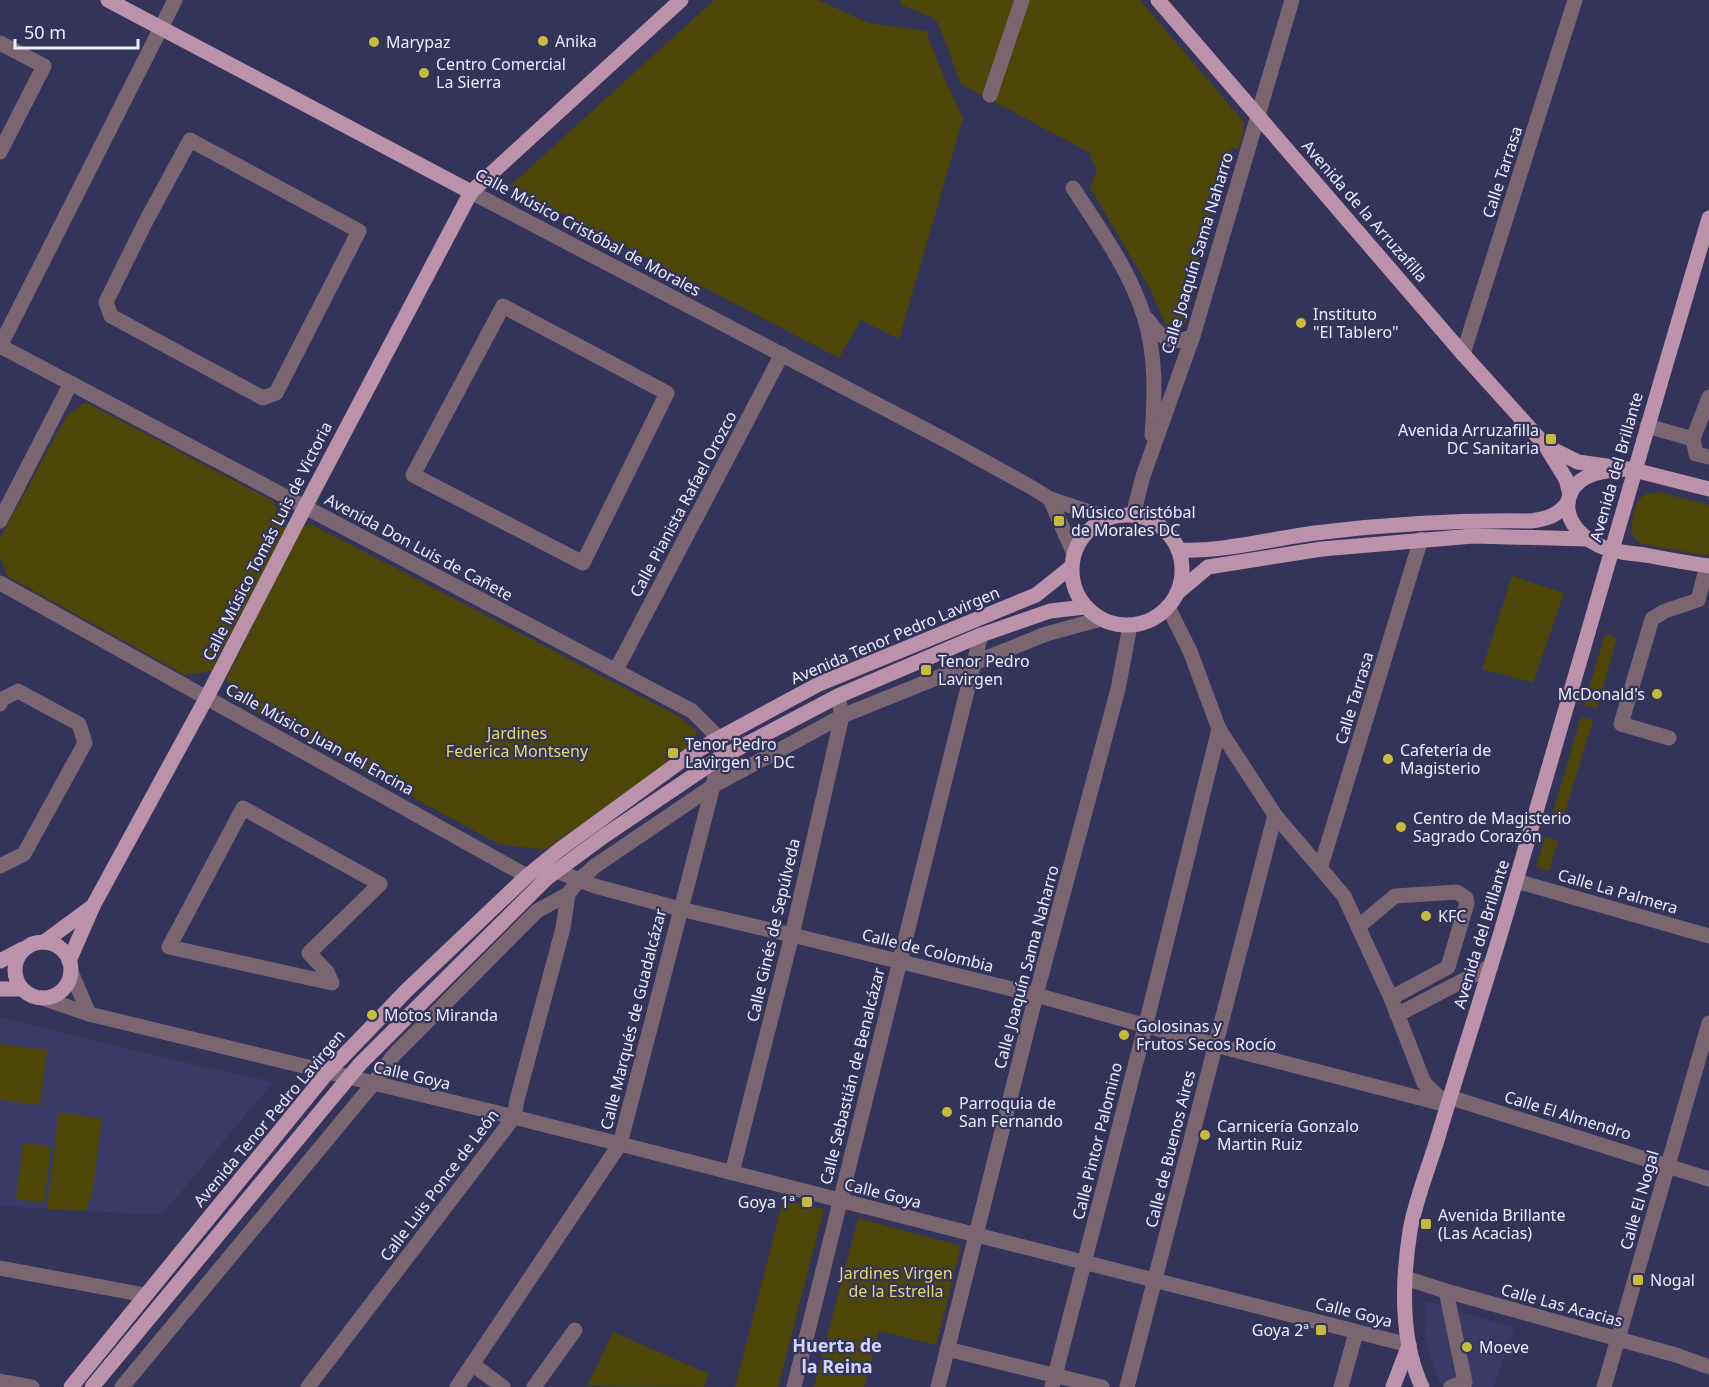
<svg xmlns="http://www.w3.org/2000/svg" width="1709" height="1387" viewBox="0 0 1709 1387" font-family="'Noto Sans',sans-serif">
	<style>
		.built { fill: #3b3966 }
		.green { fill: #4c4707 }
		.lines { fill: none; stroke-linecap: round; stroke-linejoin: round }
		.minor { stroke: #7a6671; stroke-width: 15 }
		.major { stroke: #bb92a9; stroke-width: 15 }
		.poi-dot { fill: #c6bc3c; stroke: #343359; stroke-width: 2 }
		.labels { text-anchor: middle; stroke-width: 4.5; stroke-linejoin: round; paint-order: stroke }
		.poi-label { font-size: 16px; fill: #eaebff; stroke: #343359; text-anchor: start }
		.street-label { font-size: 16px; fill: #eaebff; stroke: #343359 }
		.park-label { font-size: 16px; fill: #e5da63; stroke: #343359 }
		.neighbourhood-label { font-size: 18px; font-weight: bold; fill: #d4d5fc; stroke: #343359 }
	</style>
	<rect width="100%" height="100%" fill="#343359"/>
	<!-- built -->
	<g class="built">
		<path d="M0,1017l200,49 73,16 -107,128 -10,5 -156,-9z"/>
		<path d="M1426,1301l89,27 -22,59h-50l-8,-15 -10,-33z"/>
	</g>
	<!-- green -->
	<g class="green">
		<path d="M714,0h104l51,23 57,8 17,44 20,43 -64,221 -38,-19 -22,38 -329,-172z"/>
		<path d="M901,0h239l104,122v9l-6,18 -6,-2 -51,170 6,4 -9,9 -6,-1 -7,-6 -15,-34 -60,-101 7,-18 -6,-9 1,-7 -131,-70 -23,-61 -5,-5 -33,-14z"/>
		<path d="M85,402l188,99 13,27 -75,143 -26,4 -178,-99 -7,-20v-18l66,-121z"/>
		<path d="M1658,492l51,13v51l-67,-12 -8,-6c-5,-10 -1,-35 9,-42 4,-3 10,-3 15,-4z"/>
		<path d="M311,524l367,192 19,15 -4,13 -148,106 -46,-6 -257,-139 -16,-26 77,-153z"/>
		<path d="M1512,576l52,17 -31,90 -51,-14z"/>
		<path d="M1605,634l12,4 -20,70 -13,-3z"/>
		<path d="M1581,717l12,3 -32,106 -11,-4z"/>
		<path d="M1545,837l13,3 -9,31 -13,-4z"/>
		<path d="M0,1044l47,6 -7,55 -40,-5z"/>
		<path d="M59,1112l43,7 -10,76 -7,16 -38,-2z"/>
		<path d="M23,1143l28,4 -7,56 -28,-4z"/>
		<path d="M783,1200l41,9 -46,178h-43z"/>
		<path d="M858,1218l103,28 -25,99 -57,-14 -15,56h-50z"/>
		<path d="M613,1332l96,42 -5,13 -117,-1z"/>
	</g>
	<g class="lines">
		<!-- minor -->
		<g class="minor">
			<path d="M0,43l44,23 -44,86"/>
			<path d="M990,95l32,-95"/>
			<path d="M190,140l169,91 -83,162 -13,5 -152,-82 -5,-14 40,-81z"/>
			<path d="M1073,188c26,40 56,81 71,128 12,38 11,79 8,119"/>
			<path d="M471,192l478,250 82,45 19,12 58,19"/>
			<path d="M503,306l164,87 -84,170 -170,-88z"/>
			<path d="M1148,320c12,17 23,27 45,16"/>
			<path d="M0,346l692,365 27,27"/>
			<path d="M0,346l175,-346"/>
			<path d="M1463,354l112,-354"/>
			<path d="M1709,397l-16,42 3,15 13,3"/>
			<path d="M1647,426l46,13"/>
			<path d="M1050,499l24,55"/>
			<path d="M1133,515l10,-39 50,-140 99,-336"/>
			<path d="M0,521l71,-138"/>
			<path d="M0,583l527,293"/>
			<path d="M1168,607l22,44 29,78 56,86 69,81 47,102 33,85 19,18"/>
			<path d="M616,670l166,-316"/>
			<path d="M0,704l3,-5 15,-8 61,33 6,19 -61,111 -24,12"/>
			<path d="M1669,738l-48,-14 31,-105 13,-8 33,-11 9,-34"/>
			<path d="M243,808l137,76 -71,69 18,19 5,11 -163,-36z"/>
			<path d="M1321,866l100,-327"/>
			<path d="M546,867l49,19 85,23 112,26 244,60 179,50 232,60"/>
			<path d="M1516,881l193,55"/>
			<path d="M1359,926l36,-30 62,-4 9,6 1,5 -19,64 -57,31"/>
			<path d="M71,972l18,42"/>
			<path d="M42,998l47,16 425,103 895,228"/>
			<path d="M1397,1015l94,-49"/>
			<path d="M1449,1097l260,82"/>
			<path d="M732,1173l60,-238 50,-219 -4,-20"/>
			<path d="M0,1268l145,27"/>
			<path d="M1405,1278l41,13 230,64 33,12"/>
			<path d="M1446,1291l19,91 -14,5"/>
			<path d="M947,1349l155,38"/>
			<path d="M472,1364l31,23"/>
			<path d="M0,1381l32,6"/>
			<path d="M122,1387l251,-303 20,-28 144,-145 31,-17"/>
			<path d="M308,1387l206,-270 3,-17 46,-172 5,-34 12,-15 15,-13 118,-80 129,-70 204,-82 55,-15"/>
			<path d="M457,1387l163,-243 93,-358 5,-27"/>
			<path d="M534,1387l41,-57"/>
			<path d="M794,1387l187,-752"/>
			<path d="M938,1387l98,-392 82,-306 12,-63"/>
			<path d="M1052,1387l97,-375 70,-283"/>
			<path d="M1127,1387l148,-572"/>
			<path d="M1341,1387l13,-47"/>
			<path d="M1604,1387l105,-364"/>
		</g>
		<!-- major -->
		<g class="major">
			<path d="M108,0l363,192"/>
			<path d="M1158,0l305,354 82,91 21,34 4,16"/>
			<path d="M1548,447l30,15 56,8 75,19"/>
			<path d="M1626,469c-20,1 -47,4 -56,25 -10,27 16,48 38,55 12,4 25,4 37,6 21,4 43,8 64,11"/>
			<circle cx="1127" cy="570" r="55"/>
			<path d="M1178,550c46,2 92,-11 137,-17 72,-9 144,-13 216,-12 16,-2 28,-6 37,-19"/>
			<path d="M1177,593l31,-26 114,-18 151,-13 114,3"/>
			<circle cx="43" cy="970" r="28"/>
			<path d="M44,942l49,-36"/>
			<path d="M0,961l23,-12"/>
			<path d="M69,961l24,-55 114,-209 98,-190 166,-315 210,-192"/>
			<path d="M0,989h22"/>
			<path d="M71,1387l256,-314 80,-83 120,-114 32,-26 129,-94 31,-18 100,-54 217,-89 35,-28"/>
			<path d="M92,1387l268,-323 187,-186 57,-42 114,-77 120,-63 143,-61 69,-24 35,-4"/>
			<path d="M1393,1387l16,-42"/>
			<path d="M1422,1387c-22,-47 -20,-105 -12,-156 5,-30 19,-64 28,-94 22,-74 46,-147 68,-222 68,-232 134,-465 203,-697"/>
		</g>
	</g>
	<!-- markers -->
	<g class="poi-dot">
		<circle cx="543" cy="41" r="6"/>
		<circle cx="374" cy="42" r="6"/>
		<circle cx="424" cy="73" r="6"/>
		<circle cx="1301" cy="323" r="6"/>
		<rect x="1545" y="433" width="12" height="12" rx="3"/>
		<rect x="1053" y="515" width="12" height="12" rx="3"/>
		<rect x="920" y="664" width="12" height="12" rx="3"/>
		<circle cx="1657" cy="694" r="6"/>
		<rect x="667" y="747" width="12" height="12" rx="3"/>
		<circle cx="1388" cy="759" r="6"/>
		<circle cx="1401" cy="827" r="6"/>
		<circle cx="1426" cy="916" r="6"/>
		<circle cx="372" cy="1015" r="6"/>
		<circle cx="1124" cy="1035" r="6"/>
		<circle cx="947" cy="1112" r="6"/>
		<circle cx="1205" cy="1135" r="6"/>
		<rect x="801" y="1196" width="12" height="12" rx="3"/>
		<rect x="1420" y="1218" width="12" height="12" rx="3"/>
		<rect x="1632" y="1274" width="12" height="12" rx="3"/>
		<rect x="1315" y="1324" width="12" height="12" rx="3"/>
		<circle cx="1467" cy="1347" r="6"/>
	</g>
	<g class="labels">
		<!-- poi labels -->
		<g class="poi-label">
			<text x="555" y="47">Anika</text>
			<text x="386" y="48">Marypaz</text>
			<text x="436" y="70">Centro Comercial<tspan x="436" dy="18">La Sierra</tspan></text>
			<text x="1313" y="320">Instituto<tspan x="1313" dy="18">"El Tablero"</tspan></text>
			<text x="1539" y="436" text-anchor="end">Avenida Arruzafilla<tspan x="1539" dy="18">DC Sanitaria</tspan></text>
			<text x="1071" y="518">Músico Cristóbal<tspan x="1071" dy="18">de Morales DC</tspan></text>
			<text x="938" y="667">Tenor Pedro<tspan x="938" dy="18">Lavirgen</tspan></text>
			<text x="1645" y="700" text-anchor="end">McDonald's</text>
			<text x="685" y="750">Tenor Pedro<tspan x="685" dy="18">Lavirgen 1ª DC</tspan></text>
			<text x="1400" y="756">Cafetería de<tspan x="1400" dy="18">Magisterio</tspan></text>
			<text x="1413" y="824">Centro de Magisterio<tspan x="1413" dy="18">Sagrado Corazón</tspan></text>
			<text x="1438" y="922">KFC</text>
			<text x="384" y="1021">Motos Miranda</text>
			<text x="1136" y="1032">Golosinas y<tspan x="1136" dy="18">Frutos Secos Rocío</tspan></text>
			<text x="959" y="1109">Parroquia de<tspan x="959" dy="18">San Fernando</tspan></text>
			<text x="1217" y="1132">Carnicería Gonzalo<tspan x="1217" dy="18">Martin Ruiz</tspan></text>
			<text x="795" y="1208" text-anchor="end">Goya 1ª</text>
			<text x="1438" y="1221">Avenida Brillante<tspan x="1438" dy="18">(Las Acacias)</tspan></text>
			<text x="1650" y="1286">Nogal</text>
			<text x="1309" y="1336" text-anchor="end">Goya 2ª</text>
			<text x="1479" y="1353">Moeve</text>
		</g>
		<!-- street labels -->
		<g class="street-label">
			<text transform="translate(1502 172) rotate(-72)" y="6">Calle Tarrasa</text>
			<text transform="translate(1365 211) rotate(49)" y="6">Avenida de la Arruzafilla</text>
			<text transform="translate(588 232) rotate(28)" y="6">Calle Músico Cristóbal de Morales</text>
			<text transform="translate(1197 253) rotate(-73)" y="6">Calle Joaquín Sama Naharro</text>
			<text transform="translate(1616 467) rotate(-74)" y="6">Avenida del Brillante</text>
			<text transform="translate(683 504) rotate(-62)" y="6">Calle Pianista Rafael Orozco</text>
			<text transform="translate(267 541) rotate(-63)" y="6">Calle Músico Tomás Luis de Victoria</text>
			<text transform="translate(419 547) rotate(28)" y="6">Avenida Don Luis de Cañete</text>
			<text transform="translate(895 635) rotate(-23)" y="6">Avenida Tenor Pedro Lavirgen</text>
			<text transform="translate(1354 698) rotate(-73)" y="6">Calle Tarrasa</text>
			<text transform="translate(320 739) rotate(29)" y="6">Calle Músico Juan del Encina</text>
			<text transform="translate(1618 891) rotate(16)" y="6">Calle La Palmera</text>
			<text transform="translate(773 930) rotate(-77)" y="6">Calle Ginés de Sepúlveda</text>
			<text transform="translate(1481 934) rotate(-73)" y="6">Avenida del Brillante</text>
			<text transform="translate(928 950) rotate(14)" y="6">Calle de Colombia</text>
			<text transform="translate(1026 967) rotate(-75)" y="6">Calle Joaquín Sama Naharro</text>
			<text transform="translate(633 1019) rotate(-76)" y="6">Calle Marqués de Guadalcázar</text>
			<text transform="translate(412 1075) rotate(13)" y="6">Calle Goya</text>
			<text transform="translate(852 1076) rotate(-76)" y="6">Calle Sebastián de Benalcázar</text>
			<text transform="translate(1568 1115) rotate(17)" y="6">Calle El Almendro</text>
			<text transform="translate(269 1118) rotate(-50)" y="6">Avenida Tenor Pedro Lavirgen</text>
			<text transform="translate(1097 1141) rotate(-76)" y="6">Calle Pintor Palomino</text>
			<text transform="translate(1170 1149) rotate(-76)" y="6">Calle de Buenos Aires</text>
			<text transform="translate(439 1185) rotate(-53)" y="6">Calle Luis Ponce de León</text>
			<text transform="translate(883 1193) rotate(14)" y="6">Calle Goya</text>
			<text transform="translate(1639 1200) rotate(-74)" y="6">Calle El Nogal</text>
			<text transform="translate(1562 1305) rotate(15)" y="6">Calle Las Acacias</text>
			<text transform="translate(1354 1312) rotate(14)" y="6">Calle Goya</text>
		</g>
		<!-- park labels -->
		<g class="park-label">
			<text x="517" y="739">Jardines<tspan x="517" dy="18">Federica Montseny</tspan></text>
			<text x="896" y="1279">Jardines Virgen<tspan x="896" dy="18">de la Estrella</tspan></text>
		</g>
		<!-- neighbourhood labels -->
		<g class="neighbourhood-label">
			<text x="837" y="1352">Huerta de<tspan x="837" dy="21">la Reina</tspan></text>
		</g>
	</g>
	<!-- scale -->
	<path d="M15 39v9h123v-9" fill="none" stroke="#eaebff" stroke-width="3"/>
	<text x="24" y="39" font-size="18" fill="#eaebff" stroke="#343359" stroke-width="4.5" paint-order="stroke">50 m</text>
</svg>
